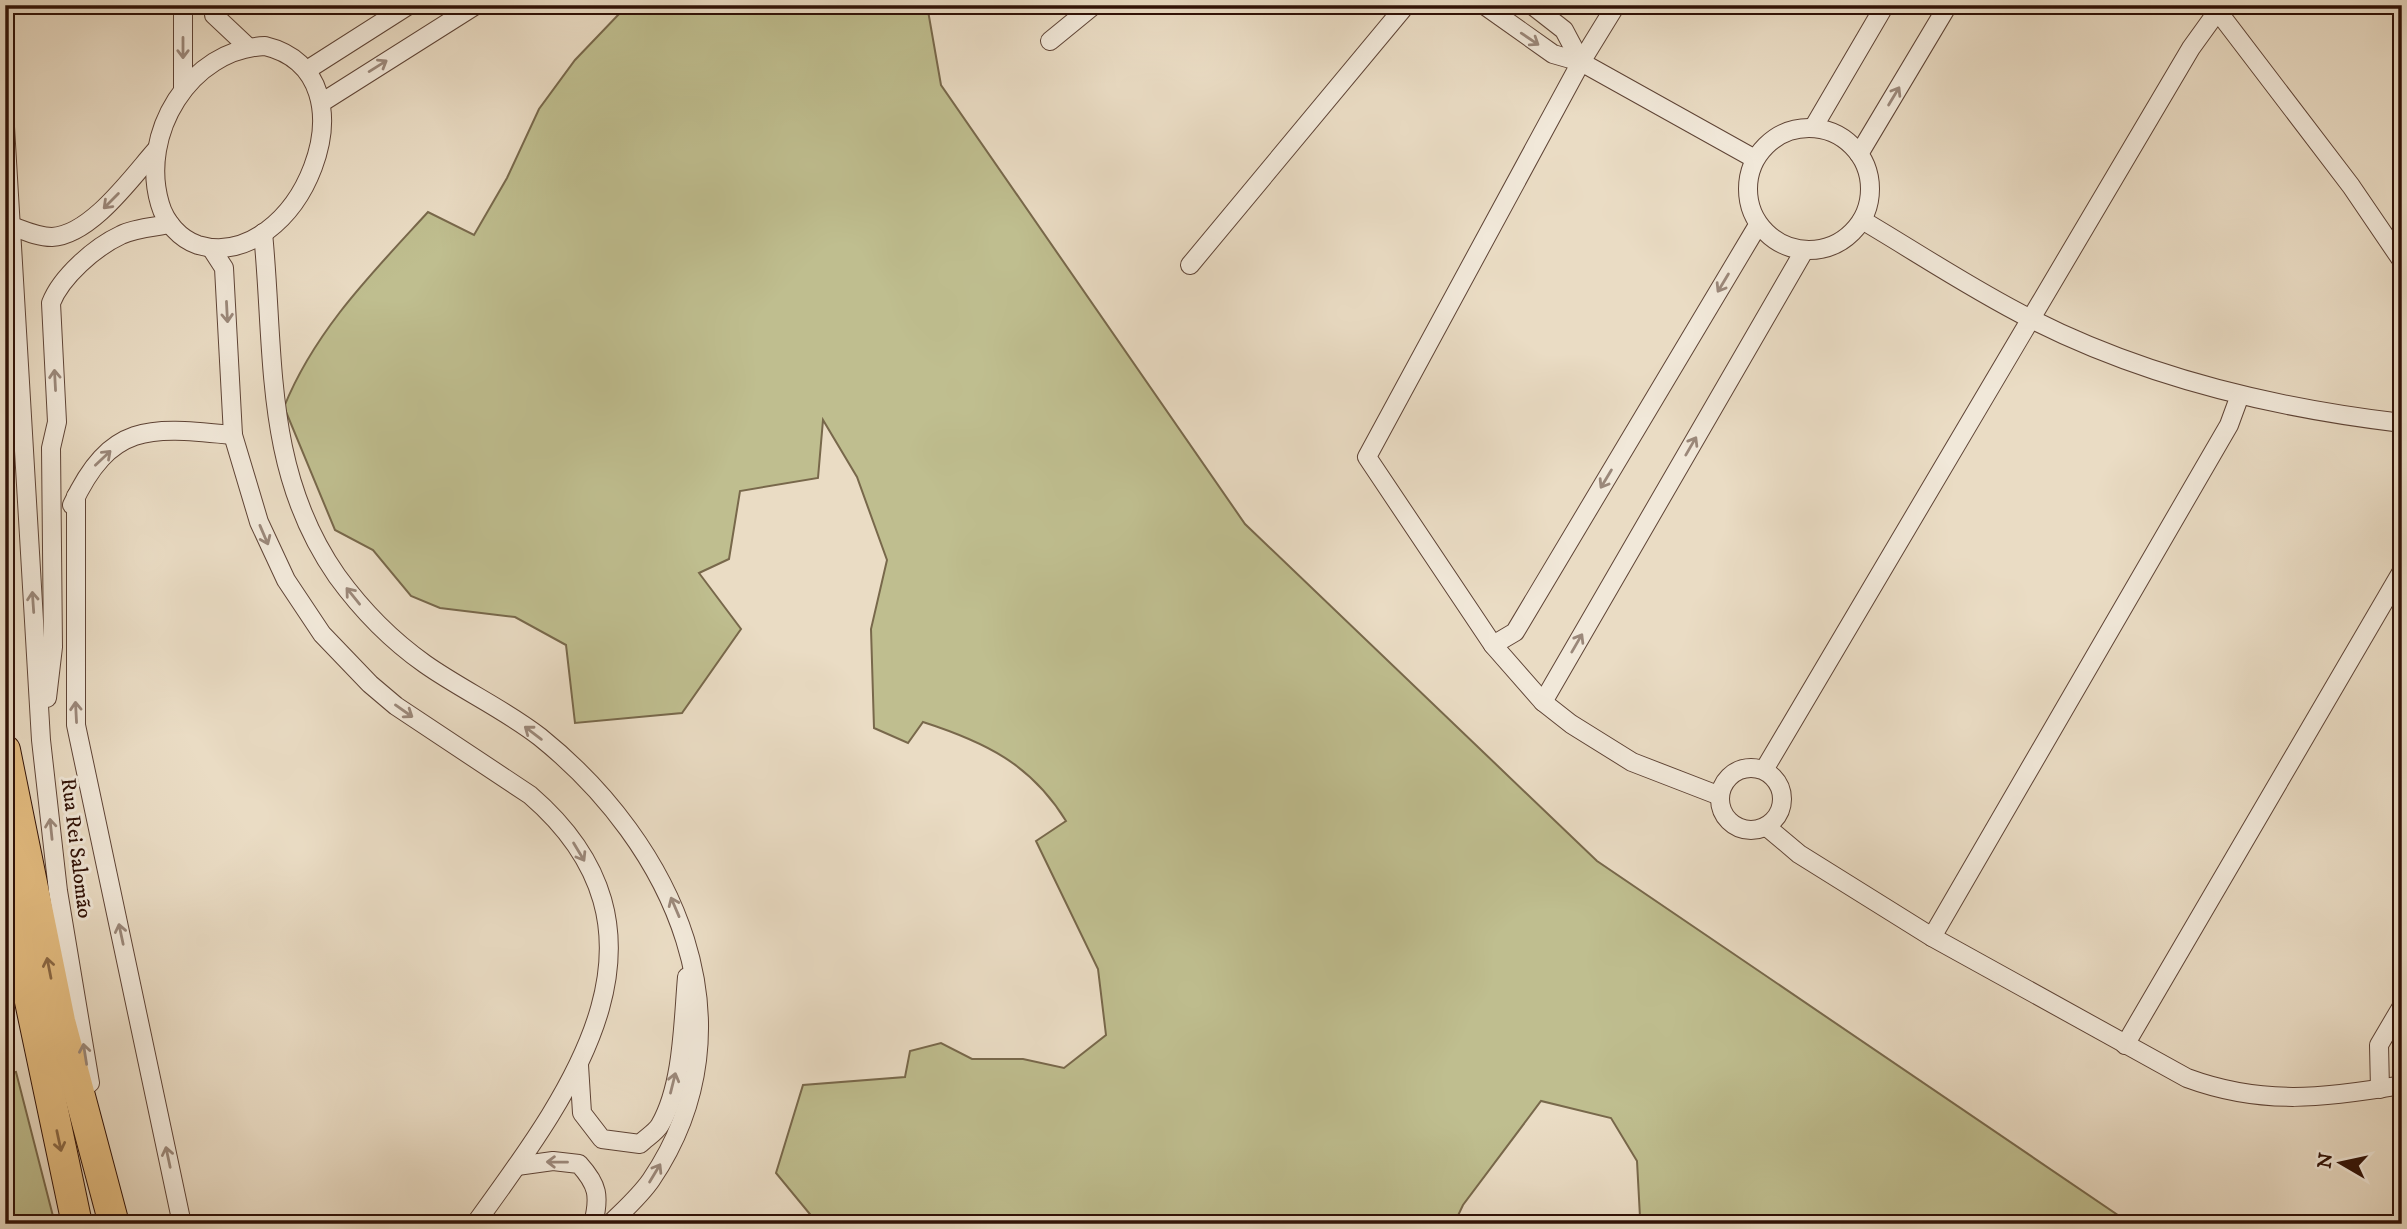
<svg xmlns="http://www.w3.org/2000/svg" width="2407" height="1229" viewBox="0 0 2407 1229" font-family="'IM FELL DW Pica',serif">
	<style>
		.green { fill: #bfbe8f; stroke: #78684b; stroke-width: 2 }
		.lines { fill: none; stroke-linecap: round; stroke-linejoin: round }
		.minor-casing { stroke: #5f4436; stroke-width: 20 }
		.primary-casing { stroke: #311207; stroke-width: 32 }
		.minor { stroke: #f1e8d9; stroke-width: 18 }
		.primary { stroke: #e5be82; stroke-width: 30 }
		.oneway { stroke: #9b887a }
		.oneway2 { stroke: #8b6844 }
		.labels { text-anchor: middle; stroke-width: 6; stroke-linejoin: round; paint-order: stroke }
		.street-label { font-size: 21px; fill: #311207; stroke: #f1e8d9 }
	</style>
	<rect width="100%" height="100%" fill="#eadcc4"/>
	<filter id="stains"><feTurbulence type="fractalNoise" baseFrequency=".00286" numOctaves="4"/><feColorMatrix values="0 0 0 0 .2 0 0 0 0 .09 0 0 0 0 .02 0 0 0 .5 -.17"/></filter>
	<radialGradient id="worn" r=".72"><stop offset=".6" stop-color="#630" stop-opacity="0"/><stop offset="1" stop-color="#630" stop-opacity=".3"/></radialGradient>
	<!-- green -->
	<g class="green">
		<path d="M622,5h305l14,80 304,439 352,337 534,363h-480l-11,-7 -3,-56 -26,-43 -70,-17 -78,104 -9,19h-636l-42,-51 27,-88 102,-8 5,-26 31,-8 31,16h51l41,9 42,-33 -8,-66 -62,-128 30,-20c-35,-57 -81,-79 -143,-99l-15,21 -34,-15 -3,-99 16,-69 -30,-83 -34,-57 -5,58 -78,13 -11,68 -30,14 42,56 -59,84 -107,10 -9,-78 -51,-28 -75,-9 -29,-12 -38,-46 -38,-20 -51,-123c31,-77 89,-135 144,-195l46,23 33,-57 32,-69 36,-49 45,-47z"/>
		<path d="M16,1072l39,152h-50v-150z"/>
	</g>
	<g class="lines">
		<defs>
			<g id="minor">
				<path d="M214,5v10l34,32"/>
				<path d="M1484,5l69,49 28,8 174,97"/>
				<path d="M1532,5l32,25 17,32"/>
				<path d="M1616,5l-35,57 -214,395 126,188 50,57 28,22 61,38 88,34"/>
				<path d="M2213,5l138,181 51,75"/>
				<path d="M1050,41l44,-36"/>
				<path d="M265,46c117,28 33,229 -67,199 -18,-6 -33,-23 -38,-41 -21,-70 30,-155 105,-158z"/>
				<path d="M307,70l102,-65"/>
				<path d="M183,90v-85"/>
				<path d="M321,103l155,-98"/>
				<path d="M5,127l36,613 17,151 32,192"/>
				<circle cx="1809" cy="189" r="61"/>
				<path d="M1813,128l72,-123"/>
				<path d="M1859,154l89,-149"/>
				<path d="M1862,220c56,33 111,70 169,99 116,59 243,89 371,104"/>
				<path d="M9,225c14,5 28,12 43,12 39,-2 80,-60 104,-87"/>
				<path d="M263,233c12,121 0,237 74,343 24,33 54,64 88,88 37,26 79,45 115,73 133,107 217,286 111,443 -11,16 -27,30 -41,44"/>
				<path d="M211,248l13,20 9,167 26,87 27,58 36,54 48,50 26,22 134,89c161,139 41,297 -55,429"/>
				<path d="M1190,265l216,-260"/>
				<path d="M76,496v229l106,499"/>
				<path d="M72,505c39,-84 79,-78 161,-70"/>
				<path d="M1493,645l22,-13 243,-407"/>
				<path d="M47,698l6,-51 -2,-199 6,-26 -6,-119c10,-26 44,-56 70,-68 14,-7 34,-8 49,-11"/>
				<path d="M1543,702l261,-451"/>
				<circle cx="1751" cy="799" r="31"/>
				<path d="M1764,770l427,-722 31,-43"/>
				<path d="M1767,827l32,27 133,83 255,141c76,28 138,20 215,7"/>
				<path d="M1932,937l297,-512 11,-30"/>
				<path d="M2125,1045l277,-474"/>
				<path d="M579,1065l3,48 20,26 38,5c6,-6 16,-12 20,-19 23,-40 23,-103 27,-148"/>
				<path d="M2380,1089l-1,-44 23,-39"/>
				<path d="M517,1166l36,-5 26,3c19,21 21,32 14,60"/>
			</g>
			<g id="primary">
				<path d="M5,750l55,271 54,203"/>
				<path d="M5,883l72,341"/>
			</g>
		</defs>
		<!-- minor casing -->
		<use href="#minor" class="minor-casing"/>
		<!-- primary casing -->
		<use href="#primary" class="primary-casing"/>
		<!-- minor -->
		<use href="#minor" class="minor"/>
		<!-- primary -->
		<use href="#primary" class="primary"/>
	</g>
	<!-- one-way arrows -->
	<defs><path id="oneway-shaft" d="M-6 0H5M1.5-3L5.5 0L1.5 3" fill="none" stroke-width="1.6" stroke-linecap="round" stroke-linejoin="round" transform="scale(1.75)"/></defs>
	<g class="oneway">
		<use href="#oneway-shaft" transform="translate(1530 39) rotate(34)"/>
		<use href="#oneway-shaft" transform="translate(183 48) rotate(90)"/>
		<use href="#oneway-shaft" transform="translate(378 66) rotate(-32)"/>
		<use href="#oneway-shaft" transform="translate(1894 96) rotate(-59)"/>
		<use href="#oneway-shaft" transform="translate(111 201) rotate(135)"/>
		<use href="#oneway-shaft" transform="translate(1723 283) rotate(121)"/>
		<use href="#oneway-shaft" transform="translate(227 312) rotate(87)"/>
		<use href="#oneway-shaft" transform="translate(55 380) rotate(-93)"/>
		<use href="#oneway-shaft" transform="translate(1691 446) rotate(-60)"/>
		<use href="#oneway-shaft" transform="translate(103 458) rotate(-43)"/>
		<use href="#oneway-shaft" transform="translate(1606 479) rotate(121)"/>
		<use href="#oneway-shaft" transform="translate(264 535) rotate(67)"/>
		<use href="#oneway-shaft" transform="translate(353 596) rotate(-129)"/>
		<use href="#oneway-shaft" transform="translate(33 602) rotate(-94)"/>
		<use href="#oneway-shaft" transform="translate(1577 643) rotate(-60)"/>
		<use href="#oneway-shaft" transform="translate(404 711) rotate(35)"/>
		<use href="#oneway-shaft" transform="translate(76 712) rotate(-93)"/>
		<use href="#oneway-shaft" transform="translate(533 733) rotate(-143)"/>
		<use href="#oneway-shaft" transform="translate(51 829) rotate(-96)"/>
		<use href="#oneway-shaft" transform="translate(579 852) rotate(59)"/>
		<use href="#oneway-shaft" transform="translate(675 907) rotate(-113)"/>
		<use href="#oneway-shaft" transform="translate(121 934) rotate(-102)"/>
		<use href="#oneway-shaft" transform="translate(85 1054) rotate(-99)"/>
		<use href="#oneway-shaft" transform="translate(673 1083) rotate(-76)"/>
		<use href="#oneway-shaft" transform="translate(168 1157) rotate(-102)"/>
		<use href="#oneway-shaft" transform="translate(557 1162) rotate(-179)"/>
		<use href="#oneway-shaft" transform="translate(655 1173) rotate(-59)"/>
	</g>
	<g class="oneway2">
		<use href="#oneway-shaft" transform="translate(49 968) rotate(-101)"/>
		<use href="#oneway-shaft" transform="translate(59 1141) rotate(78)"/>
	</g>
	<g class="labels">
		<!-- street labels -->
		<g class="street-label">
			<text transform="translate(77 848) rotate(83)" y="7">Rua Rei Salomão</text>
		</g>
	</g>
	<!-- margin -->
	<rect width="2407" height="1229" fill="none" stroke="#eadcc4" stroke-width="28"/>
	<rect x="7" y="7" width="2393" height="1215" fill="none" stroke="#311207" stroke-width="3.5"/>
	<rect x="14" y="14" width="2379" height="1201" fill="none" stroke="#311207" stroke-width="2"/>
	<!-- north arrow -->
	<g transform="translate(2341 1163) rotate(279)" stroke="#f1e8d9" stroke-width="5" paint-order="stroke">
	<path d="M0-5L12 26L0 18L-12 26Z" fill="#311207"/>
	<text y="-10" font-size="19" font-weight="bold" text-anchor="middle" fill="#311207">N</text>
	</g>
	<rect width="100%" height="100%" filter="url(#stains)"/>
	<rect width="100%" height="100%" fill="url(#worn)"/>
</svg>
